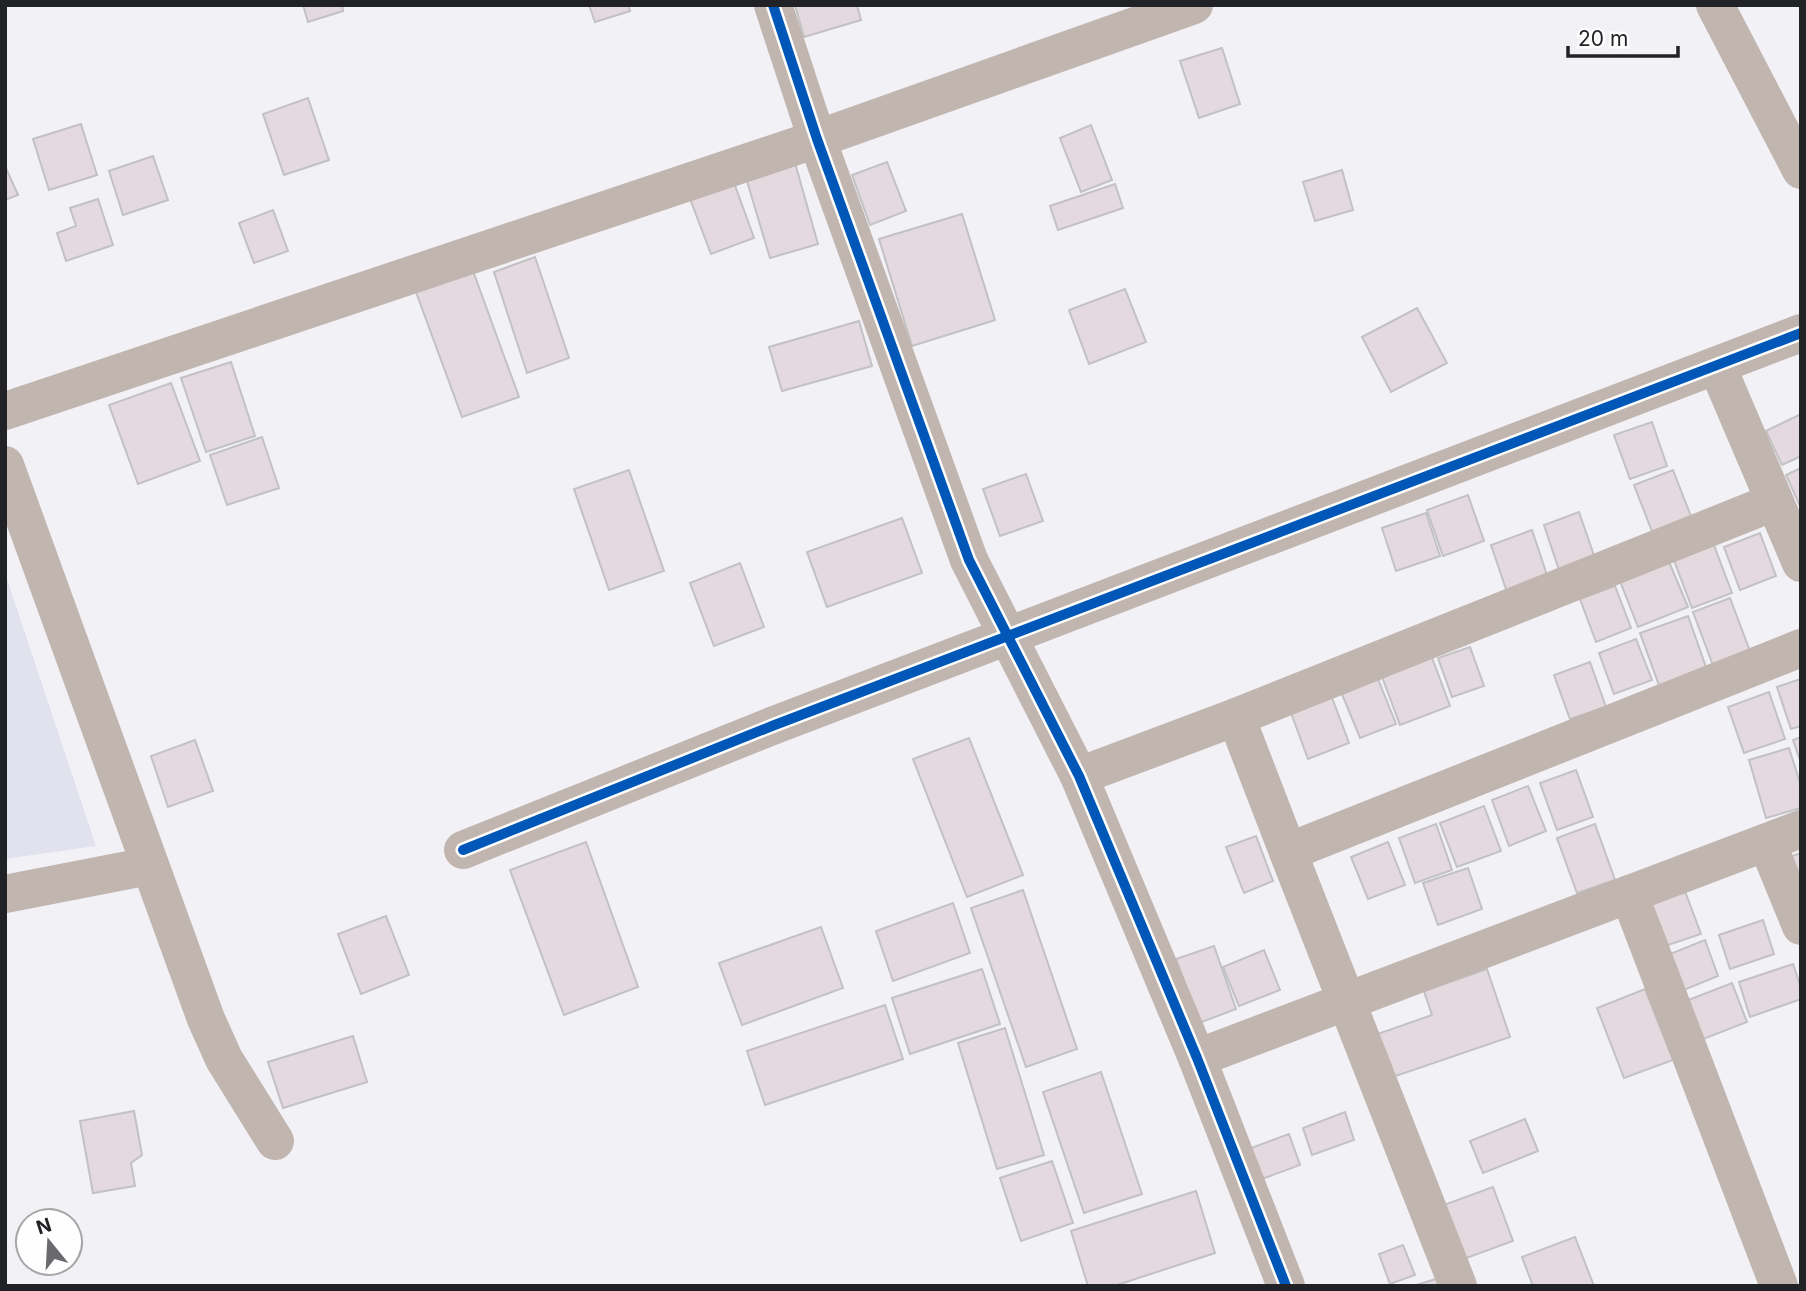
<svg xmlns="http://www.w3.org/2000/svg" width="1806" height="1291" viewBox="0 0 1806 1291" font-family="Inter,sans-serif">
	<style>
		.built { fill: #e1e2ed }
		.building { fill: #e5d9e0; stroke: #c2c1c3; stroke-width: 2 }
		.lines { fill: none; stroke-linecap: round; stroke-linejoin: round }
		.minor { stroke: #c1b5b0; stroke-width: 38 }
		.cycleway-casing { stroke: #fefefe; stroke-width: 15 }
		.cycleway { stroke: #0057b8; stroke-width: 10 }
	</style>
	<rect width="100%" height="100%" fill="#f1f1f6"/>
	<!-- built -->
	<path class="built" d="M5,573l91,273 -91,13z"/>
	<!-- building -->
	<g class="building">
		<path d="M303,5h39l1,6 -35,11z"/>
		<path d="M589,5h39l2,6 -35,11z"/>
		<path d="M795,5h62l4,15 -57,17z"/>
		<path d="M1222,48l18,56 -41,14 -19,-57z"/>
		<path d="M308,98l21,62 -45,15 -21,-61z"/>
		<path d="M81,124l16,51 -48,15 -16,-51z"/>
		<path d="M1091,125l21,55 -31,12 -21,-54z"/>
		<path d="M153,156l15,44 -45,15 -14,-44z"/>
		<path d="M887,162l19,49 -36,14 -18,-50z"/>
		<path d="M795,163l23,81 -48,14 -24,-80z"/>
		<path d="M5,166l13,29 -13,5z"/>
		<path d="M1342,170l11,40 -38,11 -12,-39z"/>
		<path d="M733,180l21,58 -43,16 -22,-58z"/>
		<path d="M1115,184l8,24 -65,22 -8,-24z"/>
		<path d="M98,199l15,46 -47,16 -9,-28 19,-7 -6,-18z"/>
		<path d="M273,210l15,41 -34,12 -15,-40z"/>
		<path d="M962,214l33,106 -83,26 -33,-107z"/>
		<path d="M535,257l34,101 -42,15 -33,-101z"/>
		<path d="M473,271l46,126 -57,20 -46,-125z"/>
		<path d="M1125,289l21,53 -57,22 -20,-54z"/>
		<path d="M1417,308l30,55 -56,29 -29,-55z"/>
		<path d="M859,321l13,45 -90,25 -13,-44z"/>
		<path d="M231,362l24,74 -49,16 -25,-74z"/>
		<path d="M171,383l29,78 -62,23 -29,-79z"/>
		<path d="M1801,414v42l-19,9 -16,-34z"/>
		<path d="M1652,422l15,44 -37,13 -16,-44z"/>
		<path d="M262,437l17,51 -52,17 -17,-50z"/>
		<path d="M1801,468v40l-15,-33z"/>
		<path d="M629,470l35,101 -55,19 -35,-101z"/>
		<path d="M1673,470l19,49 -39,15 -19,-49z"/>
		<path d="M1026,474l17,47 -43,15 -17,-47z"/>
		<path d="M1468,495l16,46 -41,15 -16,-46z"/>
		<path d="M1579,512l18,52 -36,12 -17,-51z"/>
		<path d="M1426,513l14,43 -44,15 -14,-43z"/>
		<path d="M902,518l20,55 -95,34 -20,-55z"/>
		<path d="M1532,530l16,48 -41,14 -16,-47z"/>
		<path d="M1760,533l16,43 -36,14 -16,-43z"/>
		<path d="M1712,540l20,53 -40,15 -20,-53z"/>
		<path d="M1667,557l21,50 -50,20 -20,-51z"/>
		<path d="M740,563l24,64 -50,19 -24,-63z"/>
		<path d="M1615,586l16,42 -35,14 -16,-43z"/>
		<path d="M1730,598l21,56 -37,14 -21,-56z"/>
		<path d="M1688,616l19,54 -47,18 -20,-55z"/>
		<path d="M1636,639l16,41 -38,14 -15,-41z"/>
		<path d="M1470,647l14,39 -32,11 -14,-39z"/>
		<path d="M1431,655l19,51 -50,19 -19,-51z"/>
		<path d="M1590,662l16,45 -36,12 -16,-44z"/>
		<path d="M1378,679l18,45 -36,14 -18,-44z"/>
		<path d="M1801,679v47l-10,3 -14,-42z"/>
		<path d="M1769,692l16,47 -41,14 -16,-46z"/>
		<path d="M1331,695l18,48 -41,16 -18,-49z"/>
		<path d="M1801,737v26l-8,-23z"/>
		<path d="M969,738l54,137 -56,22 -54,-138z"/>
		<path d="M195,740l18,51 -45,16 -17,-51z"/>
		<path d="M1789,748l12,38v22l-35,10 -17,-58z"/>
		<path d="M1576,770l17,47 -36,13 -17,-47z"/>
		<path d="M1528,786l18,45 -37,15 -17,-46z"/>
		<path d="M1484,806l17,45 -44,16 -17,-44z"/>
		<path d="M1436,824l16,46 -37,13 -16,-45z"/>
		<path d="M1595,824l20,56 -38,13 -20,-55z"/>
		<path d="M1256,836l17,45 -29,12 -18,-46z"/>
		<path d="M586,842l52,145 -74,28 -54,-145z"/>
		<path d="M1388,842l17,43 -37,14 -17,-42z"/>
		<path d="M1801,853v41l-15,-36z"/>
		<path d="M1468,868l14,41 -44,16 -15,-42z"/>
		<path d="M1683,886l18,48 -39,13 -17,-48z"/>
		<path d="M1023,890l54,159 -51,18 -55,-159z"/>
		<path d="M953,903l17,50 -77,28 -17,-50z"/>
		<path d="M386,916l23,59 -48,19 -23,-60z"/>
		<path d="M1763,920l11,34 -44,15 -11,-34z"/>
		<path d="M821,927l22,61 -101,37 -23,-62z"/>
		<path d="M1705,940l13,36 -39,16 -14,-36z"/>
		<path d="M1214,946l22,63 -37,14 -23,-64z"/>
		<path d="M1264,950l16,40 -41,16 -16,-39z"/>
		<path d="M1793,964l8,24v11l-51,18 -11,-35z"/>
		<path d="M982,969l18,55 -90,30 -18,-56z"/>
		<path d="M1487,969l23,68 -126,43 -15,-43 63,-22 -8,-24z"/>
		<path d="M1732,983l15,39 -49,19 -15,-39z"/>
		<path d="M1645,989l28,71 -49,18 -27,-70z"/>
		<path d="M885,1005l18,54 -138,46 -18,-54z"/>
		<path d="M1005,1028l39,127 -47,14 -39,-126z"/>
		<path d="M353,1036l14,46 -84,26 -15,-46z"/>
		<path d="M1101,1072l41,122 -58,19 -41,-121z"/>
		<path d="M134,1111l8,44 -11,8 4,23 -42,7 -13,-72z"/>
		<path d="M1345,1112l9,28 -42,15 -9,-27z"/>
		<path d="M1525,1119l13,32 -55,22 -13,-32z"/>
		<path d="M1289,1134l11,31 -38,14 -11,-31z"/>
		<path d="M1052,1161l21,62 -52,18 -21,-63z"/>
		<path d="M1493,1187l20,54 -52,19 -20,-54z"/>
		<path d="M1196,1191l19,62 -101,33h-26l-17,-55z"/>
		<path d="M1575,1237l19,49h-61l-11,-29z"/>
		<path d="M1403,1245l12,30 -25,9 -11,-30z"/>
		<path d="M1439,1278l2,8h-28z"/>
	</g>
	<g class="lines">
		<!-- minor -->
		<g class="minor">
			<path d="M773,5l44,134 152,421 110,216 118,282 89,228"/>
			<path d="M1715,5l86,165"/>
			<path d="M1717,366l84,197"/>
			<path d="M5,411l812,-272 377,-134"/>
			<path d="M5,465l201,554 18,40 51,82"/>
			<path d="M1236,717l52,135"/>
			<path d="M1079,776l157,-59 538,-215"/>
			<path d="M1767,843l34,83"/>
			<path d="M463,850l309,-124 1029,-393"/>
			<path d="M5,894l144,-28"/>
			<path d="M1629,894l150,392"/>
			<path d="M1197,1058l604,-229"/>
			<path d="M1458,1286l-170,-434 513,-204"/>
		</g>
		<defs>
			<g id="cycleway">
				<path d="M773,5l44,134 152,421 110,216 118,282 89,228"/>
				<path d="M463,850l309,-124 1029,-393"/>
			</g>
		</defs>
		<!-- cycleway casing -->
		<use href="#cycleway" class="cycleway-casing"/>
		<!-- cycleway -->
		<use href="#cycleway" class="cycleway"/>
	</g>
	<!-- border -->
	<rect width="1806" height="1291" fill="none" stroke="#212225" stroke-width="14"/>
	<!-- north arrow -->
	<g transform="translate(49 1242) rotate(342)"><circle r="33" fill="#fefefe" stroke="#a6a6a7" stroke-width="2"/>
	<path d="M0-5L12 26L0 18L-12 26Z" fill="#6a6a6e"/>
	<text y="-10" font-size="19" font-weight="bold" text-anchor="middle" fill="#212225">N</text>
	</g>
	<!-- scale -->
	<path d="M1568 46v10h110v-10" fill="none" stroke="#212225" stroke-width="3.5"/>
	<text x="1578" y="46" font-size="21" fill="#212225" stroke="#fefefe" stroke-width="5" paint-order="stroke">20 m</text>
</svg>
